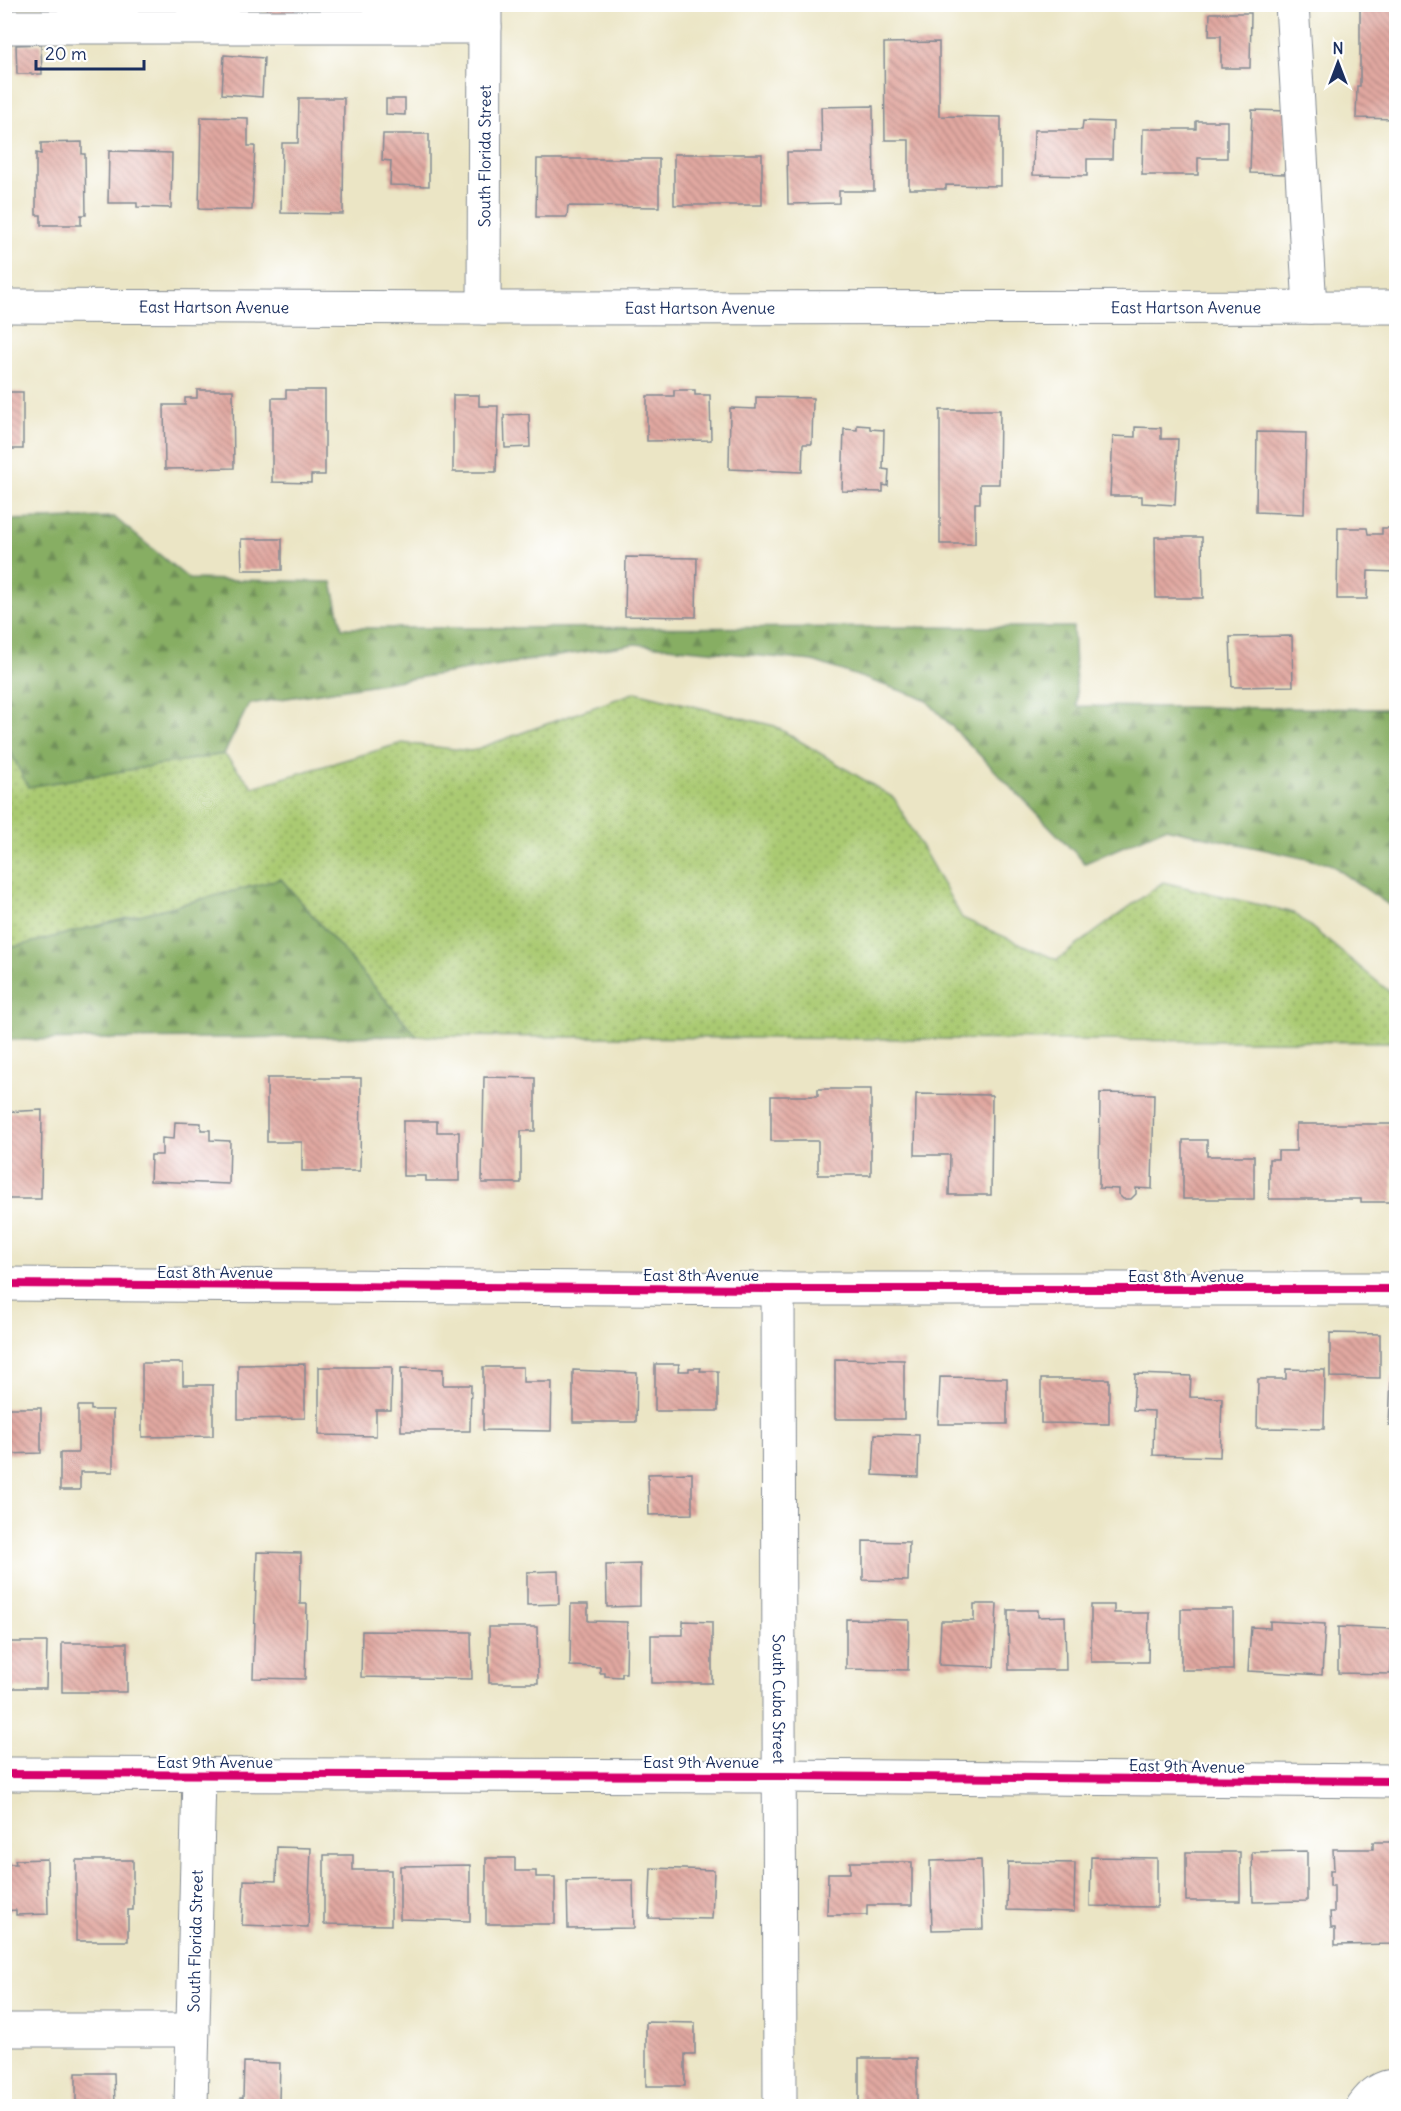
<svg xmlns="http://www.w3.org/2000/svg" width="1401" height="2111" viewBox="0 0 1401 2111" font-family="Delius,sans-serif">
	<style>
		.grass { fill: url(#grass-dots); stroke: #627c68; stroke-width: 1.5 }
		.forest { fill: url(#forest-firs); stroke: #516e61; stroke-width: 1.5 }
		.building { fill: url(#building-back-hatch) }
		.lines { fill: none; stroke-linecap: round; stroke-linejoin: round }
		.minor-casing { stroke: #838a92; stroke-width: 35 }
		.minor { stroke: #fff; stroke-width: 33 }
		.cycleway-casing { stroke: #fff; stroke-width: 11 }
		.cycleway { stroke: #d6006c; stroke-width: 8 }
		.labels { text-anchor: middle; stroke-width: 4.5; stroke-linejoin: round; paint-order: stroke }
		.street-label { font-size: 16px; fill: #1b2f5e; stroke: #fff }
	</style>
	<defs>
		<pattern id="grass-dots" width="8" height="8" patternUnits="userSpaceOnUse" patternTransform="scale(1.5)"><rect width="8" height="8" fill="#aaca72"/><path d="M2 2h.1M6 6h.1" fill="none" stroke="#8aa461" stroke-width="1.8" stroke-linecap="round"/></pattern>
		<pattern id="forest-firs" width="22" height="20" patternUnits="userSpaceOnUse" patternTransform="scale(1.5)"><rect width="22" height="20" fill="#87ae64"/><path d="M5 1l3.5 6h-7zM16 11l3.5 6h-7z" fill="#6e8e56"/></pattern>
		<pattern id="building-back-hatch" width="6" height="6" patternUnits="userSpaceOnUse" patternTransform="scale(1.5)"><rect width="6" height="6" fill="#e1a8a0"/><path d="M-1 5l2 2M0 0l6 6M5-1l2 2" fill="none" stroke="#b68986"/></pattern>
	</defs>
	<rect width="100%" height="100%" fill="#fff"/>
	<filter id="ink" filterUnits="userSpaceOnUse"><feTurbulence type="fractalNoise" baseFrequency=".0167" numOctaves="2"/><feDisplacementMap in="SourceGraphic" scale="12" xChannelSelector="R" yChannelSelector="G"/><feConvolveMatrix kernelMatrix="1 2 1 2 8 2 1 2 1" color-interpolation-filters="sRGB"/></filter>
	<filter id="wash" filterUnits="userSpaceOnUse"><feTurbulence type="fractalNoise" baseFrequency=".008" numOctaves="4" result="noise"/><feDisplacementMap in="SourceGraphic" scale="24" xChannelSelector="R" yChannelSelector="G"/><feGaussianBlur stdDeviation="1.35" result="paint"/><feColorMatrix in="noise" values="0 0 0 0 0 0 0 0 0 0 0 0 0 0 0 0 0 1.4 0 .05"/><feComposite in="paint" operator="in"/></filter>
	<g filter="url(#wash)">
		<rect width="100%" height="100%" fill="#ebe5c5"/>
		<!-- grass -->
		<path class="grass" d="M636,692l139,34 119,72 68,120 95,42 106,-78 131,31 102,84v45l-979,-6 -136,-157 -267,68 -9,-2 -1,-204 25,45 195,-32 29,33 149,-44 69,8z"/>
		<!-- forest -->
		<g class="forest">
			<path d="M114,517l75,62 143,3 10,46 731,-1 4,79 319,3v201l-66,-46 -165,-36 -80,35 -160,-164 -112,-38 -178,-17 -386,60 -25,50 -196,33 -23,-46v-221z"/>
			<path d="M281,879l136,157 -412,4v-95l9,2z"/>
		</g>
		<g id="blocks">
			<!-- building -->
			<g class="building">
				<rect x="267" y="4" width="31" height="12"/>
				<rect x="327" y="4" width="33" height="12"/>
				<path d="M1360,4h36v115l-40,-1 1,-32h3z"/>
				<path d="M1210,13h41l-1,55h-29v-32h-12z"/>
				<path d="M939,42v74l62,1v69l-55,-1v4h-37v-49h-24l-1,-97z"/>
				<path d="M41,44l1,30h-25l-1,-29z"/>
				<path d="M224,55l40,3 -2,39 -40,-3z"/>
				<path d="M299,98h45l-1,116 -62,-1 1,-70h16z"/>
				<path d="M386,99h19v16l-19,-1z"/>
				<path d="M873,106l1,85h-35v12l-51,1 -1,-52h35l-1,-45z"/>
				<path d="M1252,110l35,1 -2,63 -35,-1z"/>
				<path d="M201,117l47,1v28h7l-3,64 -53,-1z"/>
				<path d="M1083,121l30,1 -1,37h-25v17l-54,-1 1,-45h48z"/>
				<path d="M1196,121h31v37h-29v17h-56l1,-46h53z"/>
				<path d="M383,134h46v52l-39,-1 1,-24 -9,-1z"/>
				<path d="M82,142v12h3l1,61h-5v10h-40v-10h-5v-62l5,1v-11z"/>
				<path d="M109,151l63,2 -1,55 -34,-1v-4h-29z"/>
				<rect x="4" y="152" width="3" height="50"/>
				<rect x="674" y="154" width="88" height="51"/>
				<path d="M537,159h122v48l-91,-1 -1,11h-31z"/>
				<path d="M197,390h36l1,78 -69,1 -1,-64h21v-7h12z"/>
				<path d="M286,390h39v85h-14v8l-39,-1v-84h14z"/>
				<path d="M674,390h21v5h15l1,45 -64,1v-45h27z"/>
				<rect x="4" y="392" width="19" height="57"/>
				<path d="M453,395h26v11h19l-2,66h-43z"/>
				<path d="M756,397l57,1 -1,46h-9l-1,28 -73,-3 1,-61 26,1z"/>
				<path d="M940,410h60l-1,74h-19v19h-5v41h-35z"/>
				<path d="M529,414l1,33 -25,1 -1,-33z"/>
				<path d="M857,425l13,1v3l14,1 -1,39 6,1 -1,16 -5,-1v7l-41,-1 2,-62 13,1z"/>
				<path d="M1135,427l26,1v11h17l-3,66 -33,-2v-7h-32l3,-60 22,1z"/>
				<path d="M1257,432l49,1 -2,81 -48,-2z"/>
				<path d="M1338,528h29l1,6h14v-6h14v44l-28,-1 -1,28h-30z"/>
				<path d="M1155,537h47l1,61h-47z"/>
				<path d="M241,539h41v31h-40z"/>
				<path d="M626,557l71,1 -1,59 -71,-1z"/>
				<path d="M1292,636l1,50 -61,1 -2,-50z"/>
				<path d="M484,1077l51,1v53h-14v52h-39z"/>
				<path d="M267,1078h94l-1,93h-58v-29h-35z"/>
				<path d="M818,1089h53v86h-53v-34h-47v-45h47z"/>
				<path d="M1100,1093l54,1 -2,95 -16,-1v6l-5,5h-8l-5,-5v-5l-19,-1z"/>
				<path d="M916,1094l76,1 -1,100h-42l1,-40h-35z"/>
				<path d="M42,1110l-1,89h-37v-87z"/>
				<path d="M403,1121h34v11h22v49h-33v-5h-23z"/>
				<path d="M175,1122l26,1v7h9v10l20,1 -1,43 -79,-3 1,-26h11v-17l12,1z"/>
				<path d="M1296,1124h100v39h-3v39h-32v-3h-92v-40h9v-8h18z"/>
				<path d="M1183,1140h24v16h47v43h-71z"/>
				<path d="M1330,1333l50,1v44l-50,-1z"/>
				<path d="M835,1359l69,1v59h-69z"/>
				<path d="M142,1363h41v22h30v51l-71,1z"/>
				<path d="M305,1364v54l-67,1v-54z"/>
				<path d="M655,1364h24l-1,7h11v-3h12l-1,3h18v40h-63z"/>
				<path d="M319,1367h73l-1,43h-15v26l-57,-1z"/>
				<path d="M483,1367h40v15h29l-1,49 -68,-1z"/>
				<path d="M401,1368l42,1v16h28l-1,46h-69z"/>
				<path d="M1286,1369l39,1 -1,59 -67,-1 1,-49h28z"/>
				<path d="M573,1370l64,3 -1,49h-63z"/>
				<path d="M1135,1374l56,2 -1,21 32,1 -2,59 -67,-2 1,-44 -21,-1z"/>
				<path d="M940,1377l67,1v46h-69z"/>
				<path d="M1391,1377l5,1v47h-7z"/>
				<path d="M1041,1379h68v45l-68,-1z"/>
				<path d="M78,1406h13v4h22v62h-33v18h-20v-37h18z"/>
				<path d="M4,1408h37v45l-37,1z"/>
				<path d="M875,1434l44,1 -1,42 -45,-2z"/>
				<path d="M692,1473v41l-43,1 -1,-41z"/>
				<path d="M863,1541l46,1 -1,39 -45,-1z"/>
				<path d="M257,1552l44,1 -1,51h7l-2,75 -52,-1z"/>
				<path d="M640,1564v42l-33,1 -1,-42z"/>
				<path d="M558,1571l1,33 -32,1v-33z"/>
				<path d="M571,1604h17v17l39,1 -1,51h-4v4l-17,-1v-3h-5v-6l-30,-1z"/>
				<path d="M974,1604h23l-3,63 -55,-2 2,-44h33z"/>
				<path d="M1091,1605h23v8h35l-1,49h-57z"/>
				<rect x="1181" y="1609" width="52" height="61"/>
				<path d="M1008,1610h30v7l27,-1 1,54h-57z"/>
				<path d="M846,1619l63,1 -1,50 -62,-1z"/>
				<path d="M683,1621l29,1v61h-61v-48h32z"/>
				<path d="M1270,1621l55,3 -3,51 -74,-4 3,-44 19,1z"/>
				<path d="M489,1627h48l1,56h-49z"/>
				<path d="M1338,1627l54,2 -1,45 -53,-1z"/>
				<path d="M362,1631l109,1 1,47 -111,-2z"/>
				<path d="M4,1642h43l-1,46h-42z"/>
				<rect x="62" y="1643" width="65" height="49"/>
				<path d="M1373,1842h23v102l-61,1v-17h-4l-1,-16h4v-26h-4v-16h4l-1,-21h40z"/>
				<path d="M277,1847l34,1 -3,79 -66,-2 2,-45 32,1z"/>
				<path d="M1307,1851v50l-54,1 -1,-50z"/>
				<rect x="1186" y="1852" width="54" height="49"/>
				<path d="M324,1855h29v15h38v55l-67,-1z"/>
				<path d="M1091,1857l66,1v49l-67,-1z"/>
				<path d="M486,1858h29v13h21v6h19v47h-69z"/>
				<path d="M47,1859l1,55 -32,1v-5l-12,1v-47h12l-1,-4z"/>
				<path d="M76,1860h57v50h-5v31h-52z"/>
				<path d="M981,1860l2,69 -51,1 -2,-69z"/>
				<path d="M850,1862h62v43h-45v10h-40l1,-42h22z"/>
				<path d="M1008,1862l67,1 -1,49 -67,-2z"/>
				<path d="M470,1865v56l-70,-2v-53z"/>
				<path d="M651,1868l63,2 -2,49 -63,-1z"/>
				<path d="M633,1880l1,48 -66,1 -1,-48z"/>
				<path d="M646,2022l49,1v31h-10v32h-39z"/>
				<rect x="859" y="2058" width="58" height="48"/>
				<path d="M244,2062l36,1 -1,39h10v4h-49v-8h3z"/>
				<path d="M76,2073h38l1,33h-39z"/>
			</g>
		</g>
	</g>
	<g filter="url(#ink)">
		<use href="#blocks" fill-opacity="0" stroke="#838a92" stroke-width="1.5"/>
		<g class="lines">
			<defs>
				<g id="minor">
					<path d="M1292,4l18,303"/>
					<path d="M4,27h481"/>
					<path id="s1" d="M4,306l480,2 912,-1"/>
					<path id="s2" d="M484,308l1,-302"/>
					<path d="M4,1284l774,5h618"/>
					<path id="s3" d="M778,1289l2,817"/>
					<path d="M4,1774l774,2 618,5"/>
					<path d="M4,2030h189"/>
					<path id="s4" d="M191,2106l8,-330"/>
					<path d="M1363,2106c9,-12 18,-20 33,-20"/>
				</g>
			</defs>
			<!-- minor casing -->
			<use href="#minor" class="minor-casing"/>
			<!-- minor -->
			<use href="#minor" class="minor"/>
			<defs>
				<g id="cycleway">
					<path d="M4,1284l774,5h618"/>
					<path d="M4,1774l774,2 618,5"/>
				</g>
			</defs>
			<!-- cycleway casing -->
			<use href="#cycleway" class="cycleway-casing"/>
			<!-- cycleway -->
			<use href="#cycleway" class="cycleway"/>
		</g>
	</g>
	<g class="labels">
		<!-- street labels -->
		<g class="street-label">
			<text dy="6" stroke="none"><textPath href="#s2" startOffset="152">South Florida Street</textPath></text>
			<text dy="6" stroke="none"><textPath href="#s1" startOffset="210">East Hartson Avenue</textPath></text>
			<text dy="6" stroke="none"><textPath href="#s1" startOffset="1182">East Hartson Avenue</textPath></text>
			<text dy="6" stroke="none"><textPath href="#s1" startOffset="696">East Hartson Avenue</textPath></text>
			<text x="215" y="1278">East 8th Avenue</text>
			<text x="701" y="1281">East 8th Avenue</text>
			<text x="1186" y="1282">East 8th Avenue</text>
			<text dy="6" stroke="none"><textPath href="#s3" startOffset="410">South Cuba Street</textPath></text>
			<text x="215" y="1768">East 9th Avenue</text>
			<text x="701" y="1768">East 9th Avenue</text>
			<text transform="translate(1187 1766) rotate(1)" y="6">East 9th Avenue</text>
			<text dy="6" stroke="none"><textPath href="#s4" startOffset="165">South Florida Street</textPath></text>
		</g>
	</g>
	<!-- margin -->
	<rect width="1401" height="2111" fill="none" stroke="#fff" stroke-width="24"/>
	<!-- north arrow -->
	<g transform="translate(1338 63)" stroke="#ffffff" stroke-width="4.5" paint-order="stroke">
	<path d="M0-4.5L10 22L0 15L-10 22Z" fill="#1b2f5e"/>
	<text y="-9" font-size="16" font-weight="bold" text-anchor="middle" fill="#1b2f5e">N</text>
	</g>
	<!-- scale -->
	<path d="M36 60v9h108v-9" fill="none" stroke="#1b2f5e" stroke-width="3"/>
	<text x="45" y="60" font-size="18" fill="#1b2f5e" stroke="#ffffff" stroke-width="4.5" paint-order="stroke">20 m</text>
</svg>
